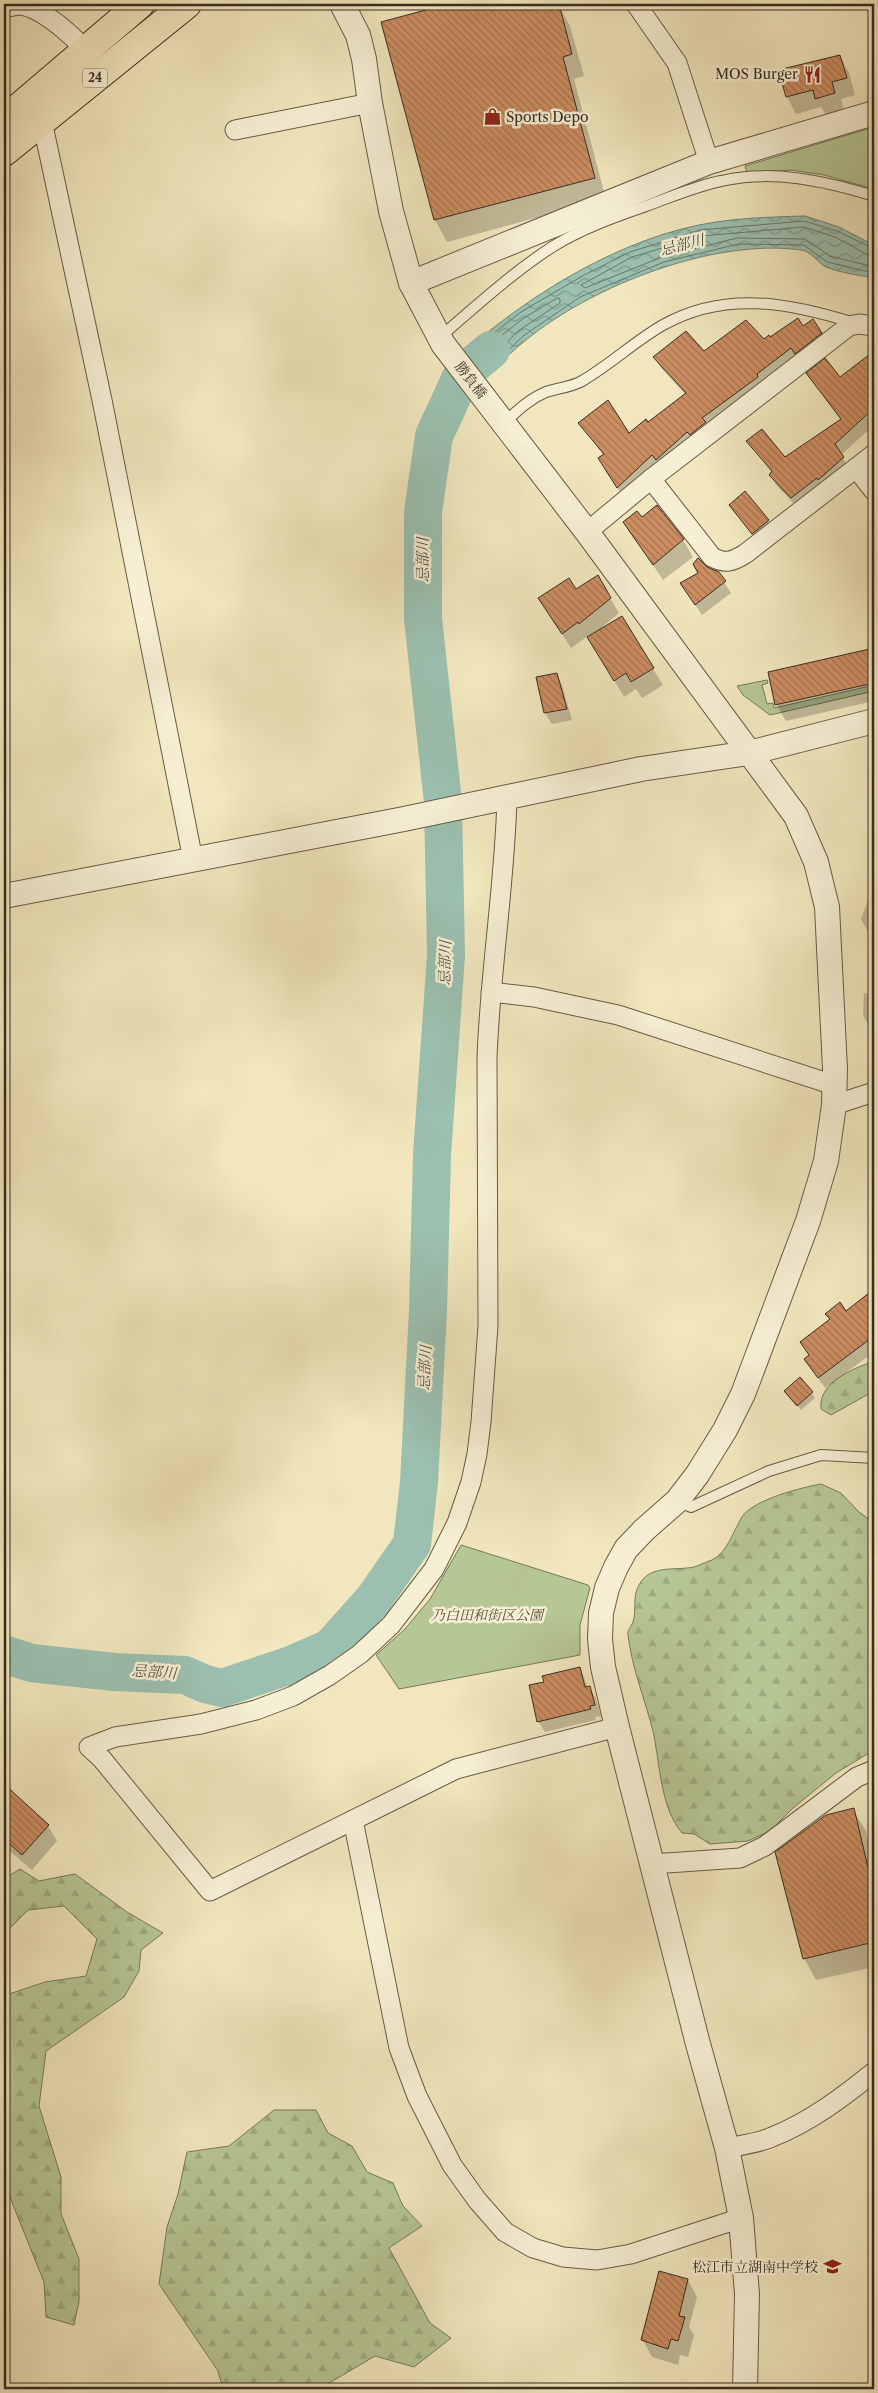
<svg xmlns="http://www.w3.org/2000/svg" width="878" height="2393" viewBox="0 0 878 2393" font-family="'Libre Caslon Text','Noto Serif JP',serif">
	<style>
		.green { fill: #b6c694; stroke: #767a5a }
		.forest { fill: url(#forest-firs); stroke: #767a5a }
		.water { fill: url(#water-waves); stroke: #738576 }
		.pier { fill: #f1e6bd }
		.shadow { fill: #0003 }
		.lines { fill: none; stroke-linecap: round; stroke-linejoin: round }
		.shore { stroke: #697668; stroke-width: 1 }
		.river { stroke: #9bc0b0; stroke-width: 38 }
		.building { fill: url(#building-back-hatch); stroke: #372d20 }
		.service-casing { stroke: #665b47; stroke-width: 12 }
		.minor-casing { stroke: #665b47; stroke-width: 21 }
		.tertiary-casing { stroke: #665b47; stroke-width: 26 }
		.primary-casing { stroke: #372d20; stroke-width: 30 }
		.service { stroke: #f6efd4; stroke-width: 10 }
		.minor { stroke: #f6efd4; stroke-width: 19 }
		.tertiary { stroke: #f6efd4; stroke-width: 24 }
		.primary { stroke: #f1e6bd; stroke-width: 28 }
		.labels { text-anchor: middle; stroke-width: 5; stroke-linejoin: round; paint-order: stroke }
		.shield { fill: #f6efd4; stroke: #706756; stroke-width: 1 }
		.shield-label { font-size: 12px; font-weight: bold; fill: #372d20 }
		.poi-label { font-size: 14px; fill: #372d20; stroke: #f6efd4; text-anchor: end }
		.street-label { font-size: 14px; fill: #372d20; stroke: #f6efd4 }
		.park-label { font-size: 14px; font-style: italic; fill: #57533d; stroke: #f6efd4 }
		.water-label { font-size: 15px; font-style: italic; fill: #505244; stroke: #f6efd4 }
	</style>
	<defs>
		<pattern id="forest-firs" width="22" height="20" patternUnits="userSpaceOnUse" patternTransform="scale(1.25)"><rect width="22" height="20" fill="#b6c694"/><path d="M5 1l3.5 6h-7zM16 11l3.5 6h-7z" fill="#9daa7f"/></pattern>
		<pattern id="water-waves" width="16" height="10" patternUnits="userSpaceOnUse" patternTransform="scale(1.25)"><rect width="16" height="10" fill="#9bc0b0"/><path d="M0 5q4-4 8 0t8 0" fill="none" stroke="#7f9c8f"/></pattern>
		<pattern id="building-back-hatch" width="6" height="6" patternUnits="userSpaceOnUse" patternTransform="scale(1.25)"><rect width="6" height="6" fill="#cc8d61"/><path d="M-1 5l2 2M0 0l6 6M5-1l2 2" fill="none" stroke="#a67450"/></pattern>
	</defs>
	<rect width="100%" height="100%" fill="#f1e6bd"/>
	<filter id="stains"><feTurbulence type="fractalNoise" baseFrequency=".004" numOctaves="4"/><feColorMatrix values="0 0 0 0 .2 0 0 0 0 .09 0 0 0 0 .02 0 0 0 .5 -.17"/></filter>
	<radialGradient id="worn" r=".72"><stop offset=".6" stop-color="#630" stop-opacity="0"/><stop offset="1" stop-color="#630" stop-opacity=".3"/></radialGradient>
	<!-- green -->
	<g class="green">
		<path d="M874,127v62l-50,-14 -33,-5 -44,3 -2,-7z"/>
		<path d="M767,680l1,3 -6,2 5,19 6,-1 1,5 100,-23v6l-104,24 -27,-20 -6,-9z"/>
		<path d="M461,1545l127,40 2,3 -10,37v30l-181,34 -23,-34 29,-26 25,-30z"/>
	</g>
	<!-- forest -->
	<g class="forest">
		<path d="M874,1361v30l-43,24 -10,-6c-3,-27 32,-40 53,-48z"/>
		<path d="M821,1484l20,9 18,19 15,11v227l-38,23 -43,35 -23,23 -22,10 -38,3 -16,-10 -12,-1c-22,-26 -22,-70 -29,-102 -8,-32 -21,-62 -25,-96 -1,-5 3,-8 5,-13 4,-13 -1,-25 6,-37 11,-21 36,-14 55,-18 6,-2 12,-5 18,-7 16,-8 21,-29 30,-43 10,-17 61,-30 79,-33z"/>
		<path d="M20,1869l19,12 36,-7 52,38 36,21 -22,17 -2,21 -15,26 -78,54 -7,55 22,71v37l18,45v42l-5,24 -28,-8 -2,-35 -37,-92 -3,-17v-115l5,-31v-33l36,-12 41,-6 11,-37 -33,-33 -36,4 -24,24v-55z"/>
		<path d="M274,2110h42l12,23 24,13 15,26 26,11 10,23 19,20 -33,22 41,75 21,15 -37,29 -39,-11 -56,33h-96l-5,-18 -59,-87 8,-57 11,-33 9,-42 42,-6z"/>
	</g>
	<!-- water -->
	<path class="water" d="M805,216l34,11 35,18v33c-16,-3 -33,-5 -48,-11 -8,-4 -15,-16 -25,-17 -86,-12 -208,35 -275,90 -22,17 -39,39 -57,61l-25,-31c68,-64 162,-126 255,-145 34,-7 71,-8 106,-9z"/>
	<!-- pier -->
	<path class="pier" d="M468,343l26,31 -21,26 -28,-35z"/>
	<!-- shadow -->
	<g class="shadow">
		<path d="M451,4h107l12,22 14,50 -10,3 32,120 -159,43 -12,-22 -53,-197z"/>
		<path d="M840,56l9,17 6,22 -14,4 3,11 -18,5 -5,-8 -25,7 -9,-17 -7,-26z"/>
		<path d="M803,327l18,6 6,11 -203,154 -18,-28 -2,-14 -24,-33 48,11 20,-10 38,-29 -25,-27 -7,-11 49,-5 60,-12z"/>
		<path d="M874,352v73l-33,30 9,14 -52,39 -21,-22 -7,-11 2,-2 -24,-32 37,18 56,-39 -33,-47 32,6z"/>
		<path d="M731,506l37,14 6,11 -15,13z"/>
		<path d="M657,507l26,33 10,17 -30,23 -38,-57 17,-4z"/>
		<path d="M706,568l12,5 13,20 -29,22 -14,-21z"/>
		<path d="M575,590l35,8 9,15 -19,16 53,40 10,16 -21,13 -6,-9 -12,8 -36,-61 -17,12 -32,-50z"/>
		<path d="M874,649v52l-88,20 -10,-17 -7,-31z"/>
		<path d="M556,674l6,11 10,35 -20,4 -7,-11z"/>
		<path d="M871,892l3,1v40l-7,-3 -6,-11z"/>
		<path d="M874,956v70h-5l-6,-11 1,-22 6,1z"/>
		<path d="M871,1293l3,4v55l-49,36 -20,-28 5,-4 -9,-13 30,-23 -4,-6 19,-2z"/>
		<path d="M800,1378l15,20 -14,12 -13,-14z"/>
		<path d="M580,1668l8,20h2l6,11 5,17 -6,1 1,3 -51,12 -7,-11 7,-38z"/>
		<path d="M4,1778l10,17 34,31 9,15 -25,29 -28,-24z"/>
		<path d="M853,1810l13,21 8,35v101l-58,13 -12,-22z"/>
		<path d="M688,2280l9,17 -8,30 5,8 -6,22 -8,-2 -2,10 -26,-8 -9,-17z"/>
		<path d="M59,2385h19l7,4h-35z"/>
	</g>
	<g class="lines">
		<!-- shore -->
		<g class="shore">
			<path d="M874,256l-6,-1 -33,-18 -31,-10 -102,9 -70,21 -51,28 4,3 77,-31 75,-19 68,1 25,17 44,11"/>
			<path d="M467,354l54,-42 63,-37 46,-23 70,-22 104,-9 33,10 37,18"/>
			<path d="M471,359l53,-41 33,-20 3,1v4l-42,28 -38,39"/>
			<path d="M483,375l40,-39 57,-39 84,-35 74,-18 66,1 23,17 47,11"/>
		</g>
		<!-- river -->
		<path class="river" d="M4,1654l27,9 83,9 71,3 20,9 17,4 69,-23 39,-17 43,-48 39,-56 7,-62 9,-171 4,-156 14,-200 -3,-153 -20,-183v-107l11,-76 29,-63 28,-23"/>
	</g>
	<!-- building -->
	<g class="building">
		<path d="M448,4h111l13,50 -9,3 32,121 -161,42 -53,-198z"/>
		<path d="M840,55l7,23 -15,4 3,11 -20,6 -2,-9 -27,7 -8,-27z"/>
		<path d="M798,318l5,8 10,-7 9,14 -27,21 -4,-6 -34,26 1,3 -56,41 4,4 -16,13 -3,-3 -31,28 -4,-5 -35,33 -19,-30 6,-4 -26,-31 30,-23 21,33 17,-14 2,3 38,-29 -33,-36 33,-26 18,20 42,-31 18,19 5,-4 1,2z"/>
		<path d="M874,351v57l-39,36 9,13 -26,23 -1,-2 -26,20 -22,-23 3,-4 -26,-30 16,-12 23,28 56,-38 -35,-46 19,-15 15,19z"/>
		<path d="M745,491l24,29 -17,14 -23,-29z"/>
		<path d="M657,505l27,34 -31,26 -30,-43 14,-11 5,6z"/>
		<path d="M698,558l9,9 12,5 7,9 -31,24 -15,-22 18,-10 -5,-9z"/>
		<path d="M598,575l13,23 -32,26 -1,-2 -16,12 -24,-36 31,-20 7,11z"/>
		<path d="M622,616l32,52 -23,14 -5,-9 -12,8 -27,-44z"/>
		<path d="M874,648v35l-99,22 -7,-33z"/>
		<path d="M557,673l10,36 -23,4 -8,-36z"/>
		<path d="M874,1289v47l-56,42 -14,-19 5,-4 -9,-13 30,-23 -5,-5 15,-12 6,9z"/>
		<path d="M800,1377l13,15 -16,14 -13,-15z"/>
		<path d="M580,1667l5,20 5,-1 5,19 -5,1 1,3 -54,13 -8,-37 15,-3 -2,-6z"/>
		<path d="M4,1784l45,41 -27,30 -18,-16z"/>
		<path d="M854,1808l20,85v49l-71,17 -28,-107 51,-37z"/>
		<path d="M659,2271l29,8 -9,37 6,1 -7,24 -7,-2 -3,10 -27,-9z"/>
	</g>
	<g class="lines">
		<defs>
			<g id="service">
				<path d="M440,337c36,-31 72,-64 112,-90 29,-18 62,-30 94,-41 25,-9 50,-20 75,-25 51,-12 104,0 153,15"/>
				<path d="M504,423c13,-12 25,-24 42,-31 12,-4 26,-5 36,-11 29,-17 53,-40 81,-56 62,-35 127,-22 191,-2"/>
				<path d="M677,1501l14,6 78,-36 52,-16 53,3"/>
			</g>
			<g id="minor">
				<path d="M636,4l41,59 32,99"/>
				<path d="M4,8c5,-1 11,-3 16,-3 21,2 52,30 65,45"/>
				<path d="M42,121l60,279 91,460"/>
				<path d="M235,130l135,-27"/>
				<path d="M856,468l18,23"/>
				<path d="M651,479l61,78c13,7 20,5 33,-3l129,-100"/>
				<path d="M587,532l64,-53 198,-153 10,-2 15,2"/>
				<path d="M507,797c-2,87 -17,174 -20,261l1,268 -7,96 -4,32 -6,28 -14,41 -23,46 -43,56 -31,29 -30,21 -37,21 -37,14 -55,14 -86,13 -26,10 13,12 108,132 246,-122 161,-42"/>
				<path d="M491,992l43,5 84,18 216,70"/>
				<path d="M834,1105l40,-13"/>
				<path d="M353,1820l46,228 18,48 35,69 25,35 28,32 28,16 30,9 34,3 34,-6 110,-36"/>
				<path d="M652,1864l88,-6 25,-12 92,-69 17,-7"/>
				<path d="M727,2148c15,-3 32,-5 45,-11 38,-15 71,-40 102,-65"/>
			</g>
			<g id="tertiary">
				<path d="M342,4l16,31 6,24 6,44 21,108 20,72 32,61 144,188 209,284 20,46 11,45 8,162 -1,36 -8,56 -18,60 -65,173 -18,36 -28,45 -20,26 -33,29 -18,19 -10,18 -9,21 -6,25 -1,26 3,28 14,60 81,317 29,104 14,70 6,76 -2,95"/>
				<path d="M411,283l298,-121 165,-49"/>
				<path d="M4,896l400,-77 237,-50 108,-16 125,-32"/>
			</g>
			<g id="primary">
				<path d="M4,120l136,-116"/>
				<path d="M4,152l183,-148"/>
			</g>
		</defs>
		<!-- service casing -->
		<use href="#service" class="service-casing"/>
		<!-- minor casing -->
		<use href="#minor" class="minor-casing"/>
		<!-- tertiary casing -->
		<use href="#tertiary" class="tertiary-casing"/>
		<!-- primary casing -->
		<use href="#primary" class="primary-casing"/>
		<!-- service -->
		<use href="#service" class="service"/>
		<!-- minor -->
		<use href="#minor" class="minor"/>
		<!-- tertiary -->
		<use href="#tertiary" class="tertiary"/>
		<!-- primary -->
		<use href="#primary" class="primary"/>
	</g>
	<!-- icons -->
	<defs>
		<symbol id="restaurant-bare" viewBox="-9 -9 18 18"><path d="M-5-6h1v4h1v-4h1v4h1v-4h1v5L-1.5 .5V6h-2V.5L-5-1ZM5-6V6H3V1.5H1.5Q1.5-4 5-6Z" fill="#8f2418" stroke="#f6efd4" stroke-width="2.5" paint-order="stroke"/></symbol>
		<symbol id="shop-bare" viewBox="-9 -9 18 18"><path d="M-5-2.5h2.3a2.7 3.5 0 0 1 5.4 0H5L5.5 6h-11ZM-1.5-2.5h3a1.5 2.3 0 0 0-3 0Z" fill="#8f2418" stroke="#f6efd4" stroke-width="2.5" paint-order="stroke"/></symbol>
		<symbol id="school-bare" viewBox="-9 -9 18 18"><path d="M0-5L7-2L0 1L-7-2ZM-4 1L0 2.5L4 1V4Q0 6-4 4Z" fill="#8f2418" stroke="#f6efd4" stroke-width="2.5" paint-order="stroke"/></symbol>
	</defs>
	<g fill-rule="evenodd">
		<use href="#restaurant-bare" x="800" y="62" width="25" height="25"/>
		<use href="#shop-bare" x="480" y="104" width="25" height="25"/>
		<use href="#school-bare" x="820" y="2254" width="25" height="25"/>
	</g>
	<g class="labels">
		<!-- shield labels -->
		<rect class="shield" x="82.5" y="68.5" width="25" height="19" rx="4"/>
		<g class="shield-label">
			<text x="95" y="82">24</text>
		</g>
		<!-- poi labels -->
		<g class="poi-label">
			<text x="798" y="79">MOS Burger</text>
			<text x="506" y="122" text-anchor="start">Sports Depo</text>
			<text x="818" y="2272">松江市立湖南中学校</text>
		</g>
		<!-- street labels -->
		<g class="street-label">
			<text transform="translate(471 380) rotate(52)" y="5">勝負橋</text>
		</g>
		<!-- park labels -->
		<g class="park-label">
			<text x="487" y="1620">乃白田和街区公園</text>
		</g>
		<!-- water labels -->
		<g class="water-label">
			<text transform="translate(682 245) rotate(-14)" y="5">忌部川</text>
			<text transform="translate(423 560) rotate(-90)" y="5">忌部川</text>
			<text transform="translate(445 963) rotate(-88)" y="5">忌部川</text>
			<text transform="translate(425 1368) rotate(-87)" y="5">忌部川</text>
			<text transform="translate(154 1672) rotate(4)" y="5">忌部川</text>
		</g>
	</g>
	<!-- margin -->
	<rect width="878" height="2393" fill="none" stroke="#f1e6bd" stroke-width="20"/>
	<rect x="5" y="5" width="868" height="2383" fill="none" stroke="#372d20" stroke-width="2.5"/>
	<rect x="10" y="10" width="858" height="2373" fill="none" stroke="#372d20"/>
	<rect width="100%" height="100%" filter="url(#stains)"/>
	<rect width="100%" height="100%" fill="url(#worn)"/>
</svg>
